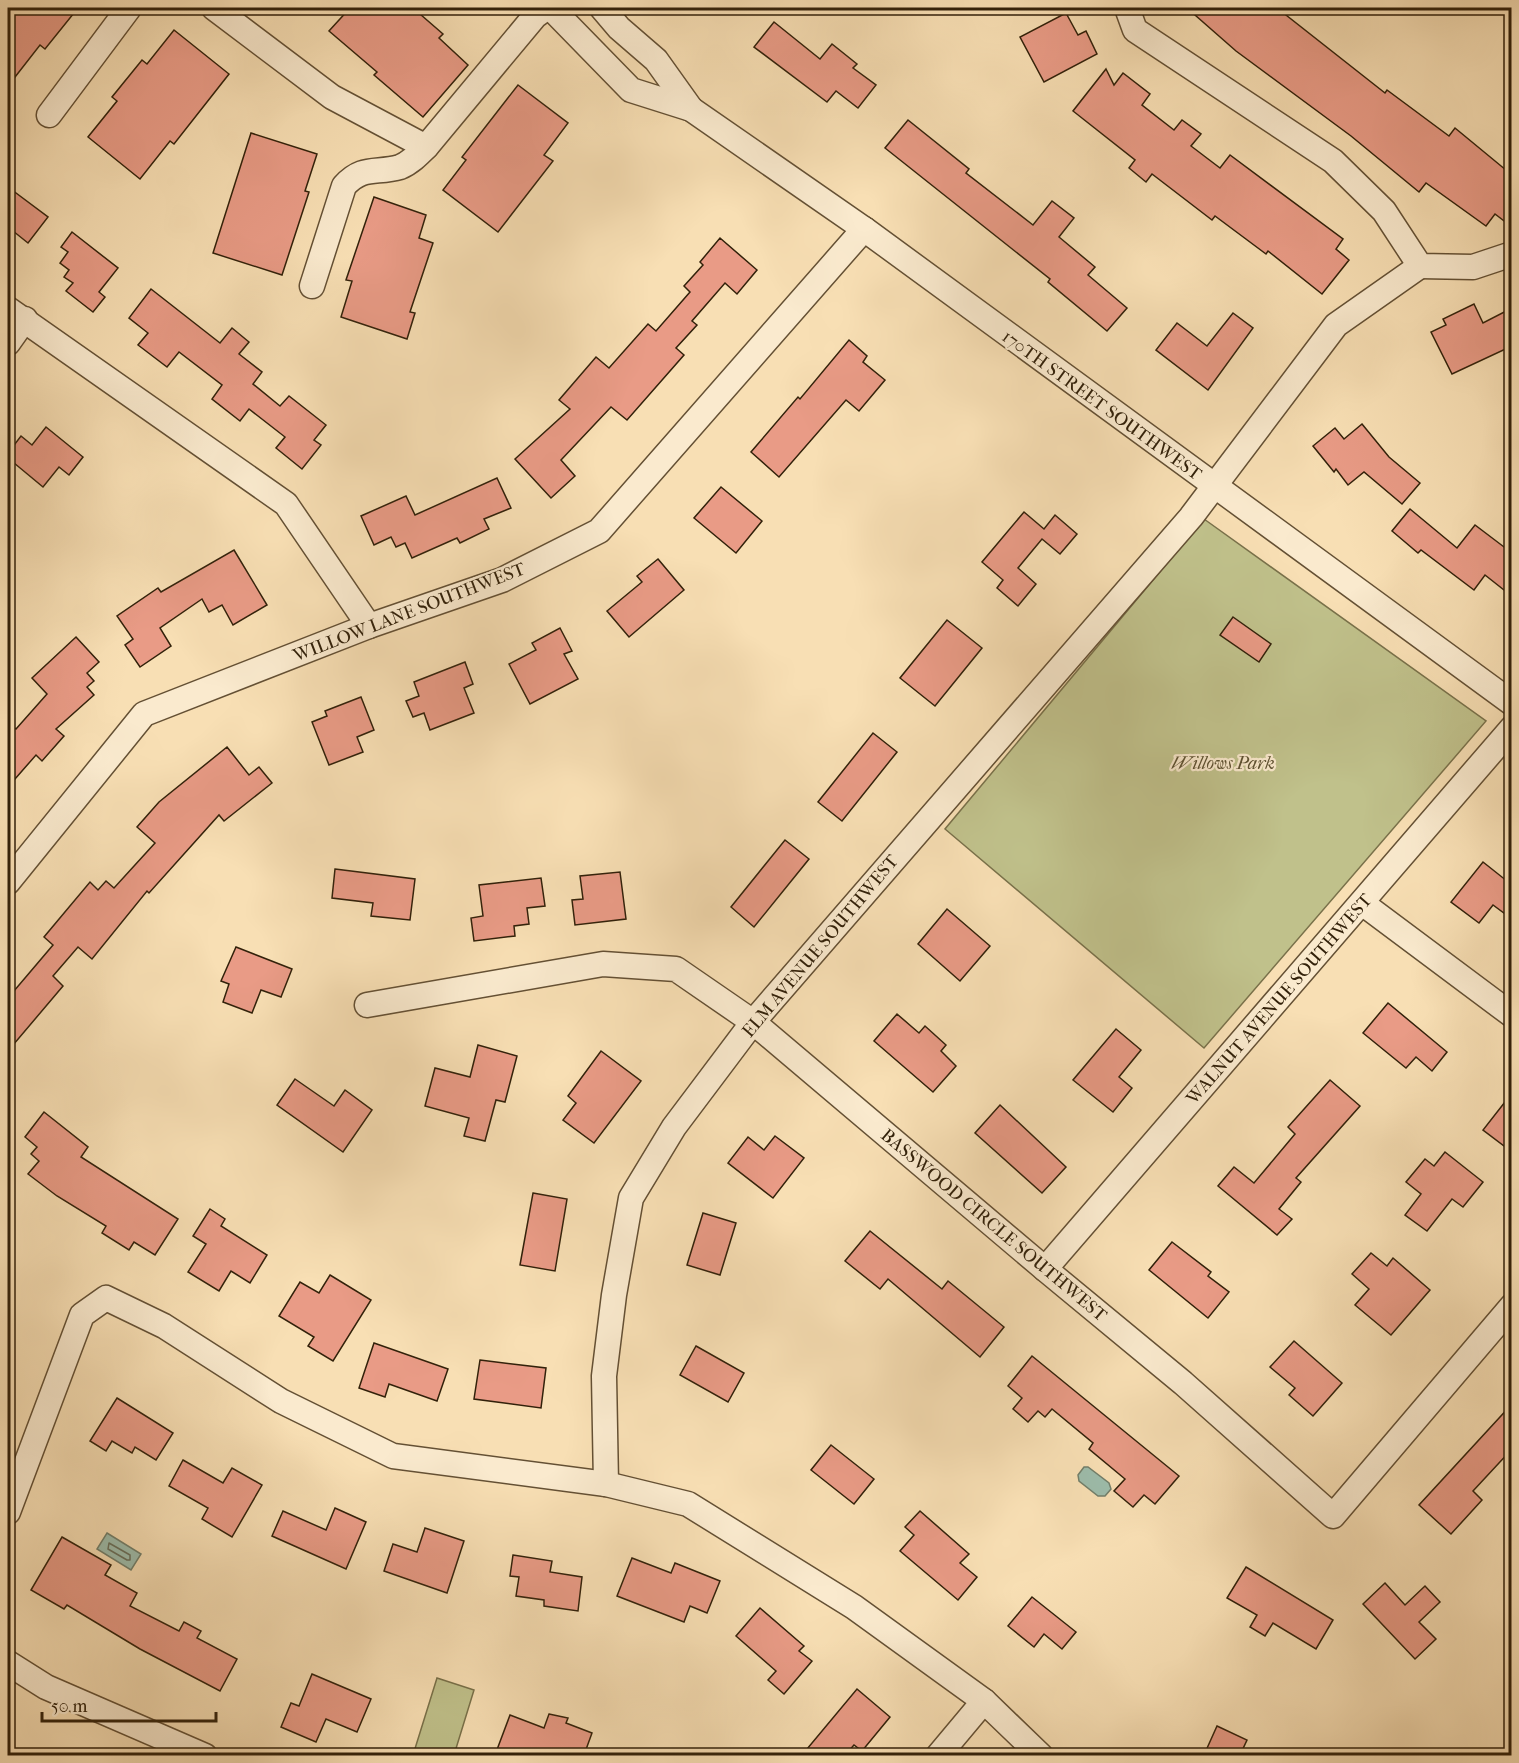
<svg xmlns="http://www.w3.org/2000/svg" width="1519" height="1763" viewBox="0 0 1519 1763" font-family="'IM FELL French Canon',serif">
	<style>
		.green { fill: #c0c18b; stroke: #79714a; stroke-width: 1.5 }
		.water { fill: #9dbdac; stroke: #727f6b; stroke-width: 1.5 }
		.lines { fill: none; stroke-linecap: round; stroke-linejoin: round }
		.shore { stroke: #686f5b; stroke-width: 1.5 }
		.building { fill: #e99b86; stroke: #32210a; stroke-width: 1.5 }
		.minor-casing { stroke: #645034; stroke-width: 27 }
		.minor { stroke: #faeace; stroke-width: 24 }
		.labels { text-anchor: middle; stroke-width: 4.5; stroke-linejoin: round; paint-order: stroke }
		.street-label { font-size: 18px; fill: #32210a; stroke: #faeace }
		.park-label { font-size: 18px; font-style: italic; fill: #5d5131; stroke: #faeace }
	</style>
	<rect width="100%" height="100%" fill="#f8dfb4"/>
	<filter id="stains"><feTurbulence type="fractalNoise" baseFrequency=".00333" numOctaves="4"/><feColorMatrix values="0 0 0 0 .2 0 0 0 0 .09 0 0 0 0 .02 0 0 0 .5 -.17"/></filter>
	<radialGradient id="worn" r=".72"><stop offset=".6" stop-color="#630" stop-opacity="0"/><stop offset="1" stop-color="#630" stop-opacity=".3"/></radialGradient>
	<!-- green -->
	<g class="green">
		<path d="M1204,519l282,202 -282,327 -259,-219z"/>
		<path d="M437,1678l37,12 -20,65h-41z"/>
	</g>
	<!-- water -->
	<g class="water">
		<path d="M1084,1467h4l21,16 2,6 -6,7h-7l-19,-15 -1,-6z"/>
		<path d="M107,1533l34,21 -10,16 -34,-21z"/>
	</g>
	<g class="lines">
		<!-- shore -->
		<path class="shore" d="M109,1543l21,12v5h-3l-19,-11z"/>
	</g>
	<!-- building -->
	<g class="building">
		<path d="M8,8h70l-33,41 -5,-4 -32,41z"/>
		<path d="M350,8h63l30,26 -4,4 29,27 -45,52 -49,-42 3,-3 -48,-41z"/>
		<path d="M1187,8h90l108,85 2,-3 62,46 6,-8 57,47v52l-17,-13 -9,12 -60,-43 -7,9 -68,-56 -115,-85z"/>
		<path d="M1066,13l12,22 8,-4 11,23 -53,28 -24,-45z"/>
		<path d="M774,22l46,37 12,-15 25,20 -4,4 23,17 -18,23 -22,-17 -9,11 -73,-55z"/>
		<path d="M174,30l55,44 -55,70 -4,-3 -30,38 -52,-42 29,-36 -5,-4 30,-37 5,4z"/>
		<path d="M1106,69l8,16 9,-12 27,21 -8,11 32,25 8,-10 19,14 -10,12 29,22 10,-13 113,84 -7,10 13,11 -27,34 -54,-43 -2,3 -51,-38 -3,4 -60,-46 -6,8 -17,-14 6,-8 -62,-49z"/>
		<path d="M518,85l50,38 -24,32 9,6 -55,71 -55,-42 23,-30 -4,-3z"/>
		<path d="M908,120l61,49 -3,4 67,52 19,-24 22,17 -15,19 36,30 -7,8 39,33 -20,23 -59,-49 2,-3 -165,-131z"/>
		<path d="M251,133l66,21 -12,37 4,1 -27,83 -69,-22z"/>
		<path d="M8,187l40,30 -20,26 -20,-16z"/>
		<path d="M374,197l52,18 -7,23 14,5 -23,69 5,1 -8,26 -66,-22 11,-36 -6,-1z"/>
		<path d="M72,232l46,36 -19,24 6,5 -12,15 -27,-21 7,-8 -9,-6 5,-7 -9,-7 8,-11 -7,-5z"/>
		<path d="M720,238l37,32 -20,24 -12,-11 -33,38 5,4 -21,23 8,7 -57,65 -16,-13 -50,53 14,16 -24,22 -36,-39 55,-50 -11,-9 37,-43 13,11 39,-44 8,7 34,-39 -6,-6 19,-21 -3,-3z"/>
		<path d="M151,289l69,54 12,-15 17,14 -10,12 23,18 -9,12 27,22 9,-10 37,29 -12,15 7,5 -19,24 -26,-21 9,-11 -36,-28 -9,12 -28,-22 10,-14 -43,-33 -12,15 -29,-22 10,-12 -19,-15z"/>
		<path d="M1474,304l9,19 29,-15v38l-60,28 -21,-42 15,-7 -3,-6z"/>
		<path d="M1233,313l20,15 -45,62 -52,-40 21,-27 30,23z"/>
		<path d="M849,340l18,16 -4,6 22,18 -26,31 -13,-11 -67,77 -28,-25 47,-55 2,2z"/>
		<path d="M1362,424l27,33 31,26 -18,21 -38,-32 -16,13 -12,-16 -2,3 -21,-26 22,-18 9,11z"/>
		<path d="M46,427l37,30 -14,18 -10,-8 -16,20 -35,-29v-5l13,-17 11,9z"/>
		<path d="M497,478l14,30 -27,11 5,10 -29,14 -3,-5 -45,20 -7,-15 -9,4 -5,-10 -17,8 -13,-29 45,-20 9,19z"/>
		<path d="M721,487l41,34 -26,32 -42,-35z"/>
		<path d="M1410,509l47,39 18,-23 37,28v27l-8,10 -19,-15 -11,15 -53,-40 -3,3 -26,-22z"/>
		<path d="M1024,512l20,17 11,-14 22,19 -17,20 -18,-15 -24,29 18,16 -18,22 -21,-18 6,-8 -21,-18z"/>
		<path d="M234,550l33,55 -34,20 -11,-20 -13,7 -7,-13 -42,29 11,18 -31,21 -15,-22 8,-6 -16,-23 41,-28 3,4z"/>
		<path d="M658,559l26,31 -55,47 -22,-26 35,-29 -5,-6z"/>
		<path d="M1233,617l38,27 -12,18 -39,-27z"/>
		<path d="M947,620l35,28 -47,58 -35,-28z"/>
		<path d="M560,628l12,23 -8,3 14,25 -48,25 -21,-40 27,-14 -4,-7z"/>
		<path d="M76,637l23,25 -12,11 7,8 -7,6 7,8 -38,34 8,7 -22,25 -6,-6 -28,32v-64l8,6 31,-35 -15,-16z"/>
		<path d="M465,662l8,22 -9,4 10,25 -44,17 -6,-17 -11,4 -7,-16 13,-5 -5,-14z"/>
		<path d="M361,697l13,33 -17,7 6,15 -34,13 -17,-43 15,-6 -2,-5z"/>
		<path d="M873,733l24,19 -55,69 -24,-19z"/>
		<path d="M227,747l22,28 10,-8 13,16 -48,38 -5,-6 -70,78 -2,-2 -55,68 -14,-12 -25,29 10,10 -55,65v-53l45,-53 -9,-8 46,-55 8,8 8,-9 8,7 41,-45 -18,-16 22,-25z"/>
		<path d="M785,840l24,19 -55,68 -23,-20z"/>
		<path d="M1483,862l29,23v34l-19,-14 -14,18 -28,-21z"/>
		<path d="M335,869l80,10 -5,41 -39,-4 2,-13 -41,-5z"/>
		<path d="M620,872l6,47 -51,6 -3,-25 11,-1 -3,-23z"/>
		<path d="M541,878l4,28 -18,2 2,16 -15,2 1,10 -41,5 -3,-23 12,-2 -4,-31z"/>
		<path d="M947,909l43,37 -30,35 -42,-37z"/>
		<path d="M236,947l56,22 -11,28 -20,-7 -9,23 -29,-11 6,-18 -8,-3z"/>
		<path d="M1388,1003l59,49 -15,19 -16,-14 -10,11 -43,-35z"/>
		<path d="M897,1014l22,19 6,-7 21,19 -5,6 15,15 -23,26 -59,-51z"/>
		<path d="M1116,1029l25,21 -22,27 13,11 -19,24 -40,-32z"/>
		<path d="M478,1045l39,11 -12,46 -9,-2 -11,41 -21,-5 5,-18 -44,-12 10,-38 35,9z"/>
		<path d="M601,1051l40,30 -47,62 -31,-23 13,-17 -8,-7z"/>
		<path d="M295,1079l39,27 11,-16 27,20 -29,42 -66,-47z"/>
		<path d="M1330,1080l30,26 -64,72 5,4 -22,27 13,10 -15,16 -59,-49 16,-19 20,16 41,-49 -7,-7z"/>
		<path d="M1512,1093v59l-29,-22z"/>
		<path d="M1000,1105l66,62 -24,26 -67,-60z"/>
		<path d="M44,1112l44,35 -7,10 97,62 -23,36 -21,-13 -5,8 -27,-17 4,-7 -49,-30 -29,-22 11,-13 -8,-7 6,-7 -12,-10z"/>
		<path d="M775,1136l29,22 -31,40 -45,-35 20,-26 16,13z"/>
		<path d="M1445,1152l38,30 -20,25 -11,-8 -25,32 -22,-16 16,-21 -15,-12 19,-23 9,7z"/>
		<path d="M533,1193l34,6 -12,72 -35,-6z"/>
		<path d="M210,1209l15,10 -4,7 46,29 -17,28 -19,-12 -12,20 -31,-19 18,-28 -13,-8z"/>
		<path d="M703,1213l33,10 -16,52 -33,-10z"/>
		<path d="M870,1231l72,58 6,-8 56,46 -24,30 -92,-78 -8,10 -35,-28z"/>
		<path d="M1172,1242l39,30 -3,4 21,16 -21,26 -59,-48z"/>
		<path d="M1371,1253l16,13 6,-8 37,32 -39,45 -36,-30 14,-16 -17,-15z"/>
		<path d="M330,1275l41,25 -38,61 -25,-15 6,-9 -35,-21 21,-34 19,11z"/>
		<path d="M1294,1341l48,42 -29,33 -24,-21 6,-7 -25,-21z"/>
		<path d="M374,1343l74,26 -11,32 -48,-17 -4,13 -26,-9z"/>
		<path d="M696,1346l48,27 -16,29 -48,-27z"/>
		<path d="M1032,1356l147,120 -24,28 -11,-9 -11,12 -19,-16 11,-12 -36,-30 4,-6 -41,-34 -7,8 -7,-6 -10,11 -15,-13 9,-11 -14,-12z"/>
		<path d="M480,1360l66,8 -5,40 -67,-9z"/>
		<path d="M117,1398l56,35 -17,27 -21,-13 -3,6 -20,-12 -6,10 -16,-10z"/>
		<path d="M1512,1404v45l-39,42 9,9 -31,34 -32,-29z"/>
		<path d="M831,1445l43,34 -20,25 -43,-34z"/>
		<path d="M183,1460l40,23 9,-15 30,17 -30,52 -30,-18 6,-11 -39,-22z"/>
		<path d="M335,1508l31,14 -20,47 -74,-33 11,-25 43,19z"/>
		<path d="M920,1511l49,43 -9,9 17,14 -19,23 -58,-49 14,-16 -9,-8z"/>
		<path d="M425,1528l39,13 -17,52 -63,-22 9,-27 24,8z"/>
		<path d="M62,1537l49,28 -6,10 32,18 -7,13 49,25 5,-9 17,9 -4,7 40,21 -17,32 -80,-42 -73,-44 -3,4 -33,-19z"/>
		<path d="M513,1555l39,6 -2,11 32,5 -4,34 -34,-5v-6l-28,-4 3,-19 -9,-1z"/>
		<path d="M632,1558l39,15 4,-10 45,18 -13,32 -17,-7 -6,16 -67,-26z"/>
		<path d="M1246,1567l87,53 -17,29 -43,-26 -8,13 -15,-9 7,-12 -30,-17z"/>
		<path d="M1385,1583l20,22 20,-19 15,16 -21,20 17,17 -21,20 -52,-55z"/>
		<path d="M1032,1597l44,35 -14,17 -18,-15 -10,13 -26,-21z"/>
		<path d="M760,1608l44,38 -5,5 13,10 -28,33 -16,-14 8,-9 -40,-35z"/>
		<path d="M312,1674l59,25 -14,33 -31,-13 -10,23 -35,-15 10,-24 8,3z"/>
		<path d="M857,1689l33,28 -28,34 -8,-6 -9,10h-43z"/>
		<path d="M549,1714l19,4 -2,5 26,10 -8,22h-89l15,-40 34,13z"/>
		<path d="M1217,1726l30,14 -7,15h-36z"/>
	</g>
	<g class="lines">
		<defs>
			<g id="minor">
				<path d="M214,8l118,89 94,50 109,-131 11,-8"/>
				<path d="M551,8l80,82 60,19 173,120 648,474"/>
				<path d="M602,8l17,20 37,32 35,49"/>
				<path d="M1127,8l8,22 198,131 51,50 36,55 53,1 39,-13"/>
				<path d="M49,115l80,-107"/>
				<path d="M312,286l32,-100c19,-21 32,-12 56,-19 10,-4 18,-12 26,-20"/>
				<path d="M8,309l278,195 83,122"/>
				<path d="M8,343l17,-24"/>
				<path d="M8,882l136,-168 225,-88 133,-46 97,-49 265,-302"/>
				<path d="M1362,903l150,112"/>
				<path d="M367,1005l236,-41 73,5 77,53 292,247 138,114 150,133 179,-210"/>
				<path d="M1045,1269l467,-541"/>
				<path d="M606,1484l-2,-108 10,-81 17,-97 43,-71 79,-105 438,-505 145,-192 84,-59"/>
				<path d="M8,1512l74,-197 24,-17 58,28 117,75 112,55 213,28 82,20 166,103 130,94 57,55"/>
				<path d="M8,1663l38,24 159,69"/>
				<path d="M938,1756l46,-55"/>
			</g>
		</defs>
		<!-- minor casing -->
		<use href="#minor" class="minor-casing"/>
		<!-- minor -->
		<use href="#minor" class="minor"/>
	</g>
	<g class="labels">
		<!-- street labels -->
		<g class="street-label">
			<text transform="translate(1102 405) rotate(36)" y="6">170TH STREET SOUTHWEST</text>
			<text transform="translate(409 612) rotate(-21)" y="6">WILLOW LANE SOUTHWEST</text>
			<text transform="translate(820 946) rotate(-50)" y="6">ELM AVENUE SOUTHWEST</text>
			<text transform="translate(1279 999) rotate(-49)" y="6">WALNUT AVENUE SOUTHWEST</text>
			<text transform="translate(994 1225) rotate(40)" y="6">BASSWOOD CIRCLE SOUTHWEST</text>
		</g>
		<!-- park labels -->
		<g class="park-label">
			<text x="1223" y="769">Willows Park</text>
		</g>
	</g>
	<!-- margin -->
	<rect width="1519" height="1763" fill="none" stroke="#f8dfb4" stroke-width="30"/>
	<rect x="9" y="9" width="1501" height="1745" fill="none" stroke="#32210a" stroke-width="3"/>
	<rect x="15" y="15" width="1489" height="1733" fill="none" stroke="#32210a" stroke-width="1.5"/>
	<!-- scale -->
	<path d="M42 1712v9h174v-9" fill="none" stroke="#32210a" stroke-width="3"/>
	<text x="51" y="1712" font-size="18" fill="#32210a" stroke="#faeace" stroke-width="4.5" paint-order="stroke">50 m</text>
	<rect width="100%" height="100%" filter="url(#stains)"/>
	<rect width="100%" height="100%" fill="url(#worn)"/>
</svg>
